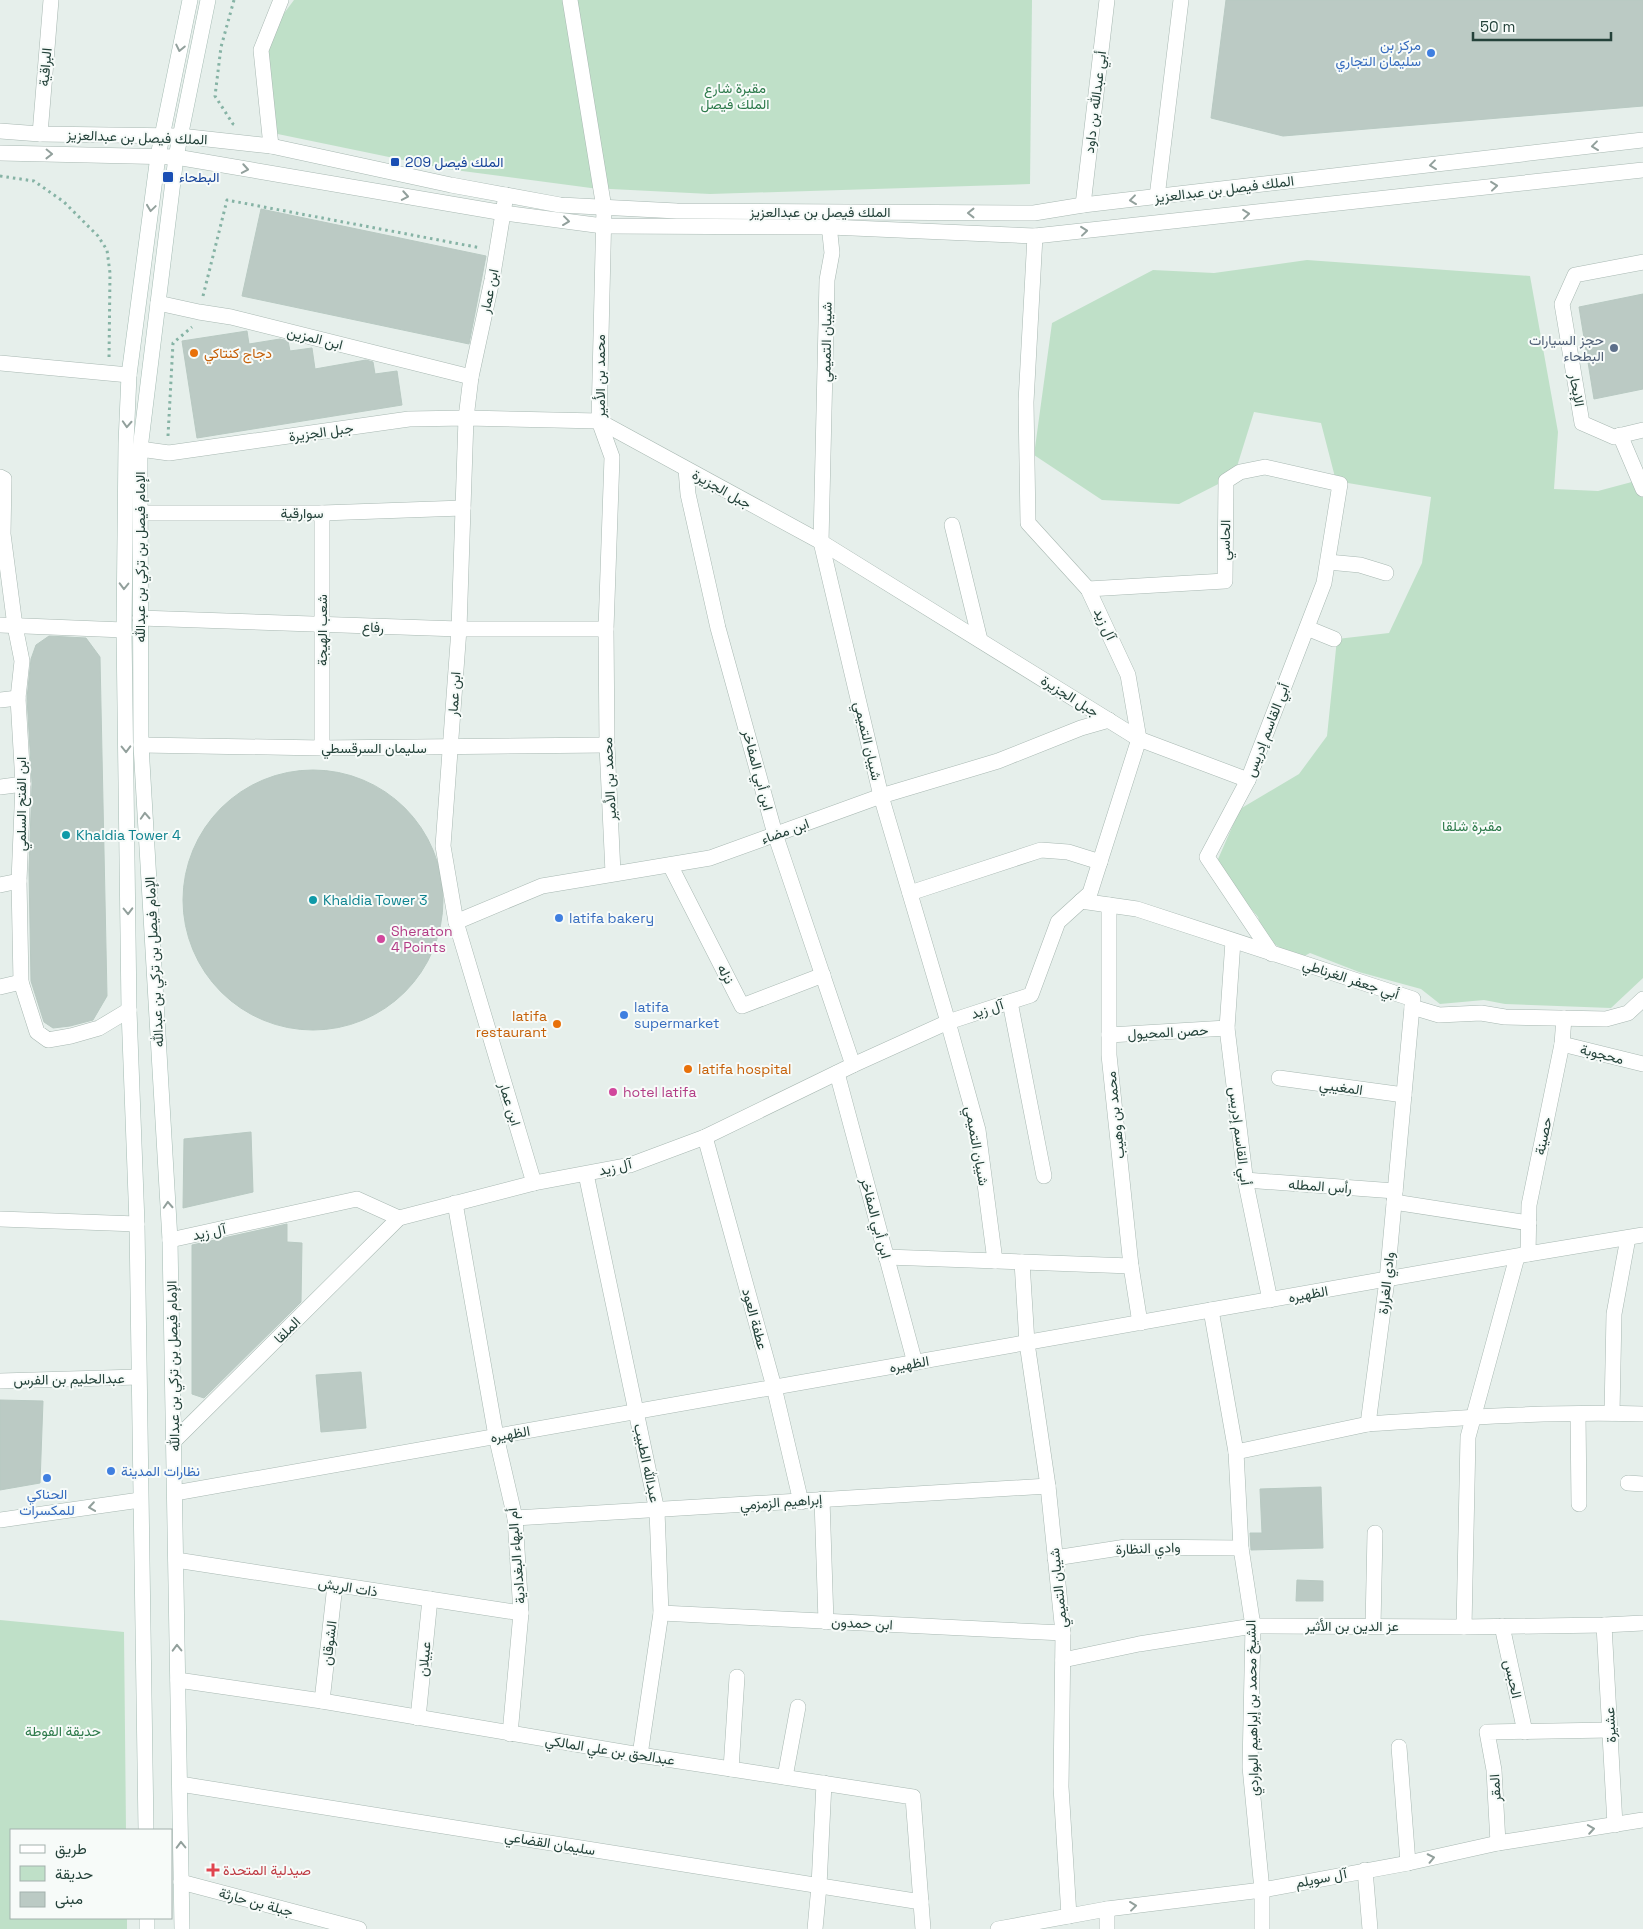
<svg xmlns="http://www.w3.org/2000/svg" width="1643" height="1929" viewBox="0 0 1643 1929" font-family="'Space Grotesk',Vazirmatn,sans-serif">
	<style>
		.green { fill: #bfe0c8 }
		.building { fill: #bbcac4; stroke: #b8c9c2 }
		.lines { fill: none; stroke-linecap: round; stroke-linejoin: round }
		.minor-casing { stroke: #a8b8b2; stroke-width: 16 }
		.tertiary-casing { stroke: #a8b8b2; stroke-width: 16 }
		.secondary-casing { stroke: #a4bbb3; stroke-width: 16 }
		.path { stroke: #86b3a5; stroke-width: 3; stroke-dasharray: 2.5 4; stroke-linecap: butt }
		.minor { stroke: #fff; stroke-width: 15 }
		.tertiary { stroke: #fff; stroke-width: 15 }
		.secondary { stroke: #fff; stroke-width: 15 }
		.oneway { stroke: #92a09c }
		.shop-dot { fill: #3f7fe0; stroke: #f7fbf9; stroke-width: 2 }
		.transit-dot { fill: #1a4fb4; stroke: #f7fbf9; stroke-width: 2 }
		.service-dot { fill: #5c6f8a; stroke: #f7fbf9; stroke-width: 2 }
		.food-dot { fill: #e8710a; stroke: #f7fbf9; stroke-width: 2 }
		.culture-dot { fill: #0f9aa8; stroke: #f7fbf9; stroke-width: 2 }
		.hotel-dot { fill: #d1479c; stroke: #f7fbf9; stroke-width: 2 }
		.health-dot { fill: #e0444e; stroke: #f7fbf9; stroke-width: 2 }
		.labels { text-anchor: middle; stroke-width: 4; stroke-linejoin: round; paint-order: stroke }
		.shop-label { font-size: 14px; fill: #366cbe; stroke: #f7fbf9; text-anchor: start }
		.street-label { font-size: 14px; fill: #24423a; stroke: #f7fbf9 }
		.park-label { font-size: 14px; fill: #2d7a4b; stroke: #f7fbf9 }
		.transit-label { font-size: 14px; fill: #164399; stroke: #f7fbf9; text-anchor: start }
		.service-label { font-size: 14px; fill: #4e5e75; stroke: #f7fbf9; text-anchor: end }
		.food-label { font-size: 14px; fill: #c56008; stroke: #f7fbf9; text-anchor: start }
		.culture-label { font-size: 14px; fill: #0d838f; stroke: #f7fbf9; text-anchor: start }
		.hotel-label { font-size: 14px; fill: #b23c85; stroke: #f7fbf9; text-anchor: start }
		.health-label { font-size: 14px; fill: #be3a42; stroke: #f7fbf9; text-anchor: start }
	</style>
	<rect width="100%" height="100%" fill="#e6efeb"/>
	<!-- green -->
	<g class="green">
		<path d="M294,0h738l-2,184 -320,10 -119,-6 -144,-19 -179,-37 -4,-92z"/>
		<path d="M1307,260l223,16 28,156 -4,57 44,2 45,-12v499l-32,30 -106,-4 -21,-4 -44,4 -19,-15 -62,-17 -49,-19 -11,6 -35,-21 -6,-21 -43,-51 25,-57 59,-35 28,-38 10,-97 52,-6 33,-70 9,-66 -95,-16 -15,-58 -67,-11 -20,64 -55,28 -77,-4 -68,-45 18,-132 101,-53 61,3z"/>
		<path d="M0,1620l124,12 2,198h-115v88h116v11h-127z"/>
	</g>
	<!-- building -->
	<g class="building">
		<path d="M1226,0h417v106l-360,30 -72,-18z"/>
		<path d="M261,209l225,47 -17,88 -227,-48z"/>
		<path d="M1643,294v95l-49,10 -15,-92z"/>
		<path d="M247,331l2,13 31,-5 8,2 2,10 22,-3 3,21 51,-9 7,2 2,12 22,-3 5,34 -205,33 -15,-97z"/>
		<path d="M49,636l37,2 14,19 7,339 -14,24 -23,6 -17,2 -9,-6 -13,-41 -2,-111 3,-87 -5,-85 4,-39 5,-14z"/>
		<circle cx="313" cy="900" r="130"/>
		<path d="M251,1132l2,60 -70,16 1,-69z"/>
		<path d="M287,1224v18l15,1 -1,59 -97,96 -12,-4v-149z"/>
		<path d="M361,1372l5,56 -45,4 -5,-57z"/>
		<path d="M0,1400l43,1 -3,82 -40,7z"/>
		<path d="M1321,1487l2,61 -72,2 -1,-17h12l-2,-44z"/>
		<path d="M1297,1580l26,1v20h-27z"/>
	</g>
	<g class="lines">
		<defs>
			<g id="minor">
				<path d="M570,0l34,208 -5,213 13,36 -6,172 1,116 6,128"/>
				<path d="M40,134l11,-134"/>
				<path d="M271,146l-10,-96 20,-50"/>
				<path d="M506,195l-14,85 -21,97 -5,41 -7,211 -16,217 13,76 78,261"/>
				<path d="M1157,197l24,-197"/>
				<path d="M1083,205l24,-205"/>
				<path d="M828,215l4,38 -5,27 -6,262 60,254 67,226 30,108 17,131"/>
				<path d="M1643,262l-68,13 -13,29 20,119 32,14 29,-7"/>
				<path d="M158,303l41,9 32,5 240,60"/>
				<path d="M0,363l129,12"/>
				<path d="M1620,435l23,54"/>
				<path d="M140,449l29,4 240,-34 57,-1 133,3 222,121 318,197 109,41"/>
				<path d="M686,469l2,25 30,134 57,206 78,231"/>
				<path d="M0,477l4,2 -1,55 12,92 7,35 -4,37 5,86 -4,97 2,101 16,50 11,8 23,-4 28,-8 30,-18"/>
				<path d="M141,513h181l141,-5"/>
				<path d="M322,513v235"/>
				<path d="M952,525l28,115"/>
				<path d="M1328,562l32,3 26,8"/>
				<path d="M1088,589l137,-8 1,-100 14,-9 25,-5 75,17 -16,99 -76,197 -41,77 65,97"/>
				<path d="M140,618l319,11h147"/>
				<path d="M0,625l124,5"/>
				<path d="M1307,628l27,11"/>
				<path d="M0,700l18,-2"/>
				<path d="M141,745l181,3 285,-3"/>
				<path d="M0,787l23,-3"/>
				<path d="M670,865l72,141 81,-31"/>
				<path d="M0,885l19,-4"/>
				<path d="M910,893l131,-43 27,2 32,10"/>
				<path d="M1081,901l56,8 276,90 -1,8 27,8 42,-2 24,4 101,2 22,-6 15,-14"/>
				<path d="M1109,905v150l22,211 9,57"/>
				<path d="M456,922l86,-36 168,-28 171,-62 117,-35 83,-33 28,-8"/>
				<path d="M1233,941l-6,87 19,156 24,116"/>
				<path d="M0,987l21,-5"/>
				<path d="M1010,1002l34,174"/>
				<path d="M1109,1035l118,-7"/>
				<path d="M1562,1044l81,20"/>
				<path d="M837,1073l78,290"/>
				<path d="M1279,1078l125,17"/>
				<path d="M705,1137l69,250 27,115"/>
				<path d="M586,1174l71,337 4,102 -21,142"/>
				<path d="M1245,1180l150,11"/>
				<path d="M1394,1202l135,21"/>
				<path d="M455,1203l41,233 19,82 6,95 -11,121"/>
				<path d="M0,1219l137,5"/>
				<path d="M170,1240l187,-41 42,19 135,-35 96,-18 75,-28 148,-72 95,-43 83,-27 27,-73 32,-29 49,-154 -11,-64 -40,-86 -60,-66 -2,-121 9,-166"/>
				<path d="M1528,1254l1,-49 33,-161 2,-26"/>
				<path d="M886,1257l245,9"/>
				<path d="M1022,1262l5,81 21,143 15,147 -2,154 8,129"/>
				<path d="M1211,1310l25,142 5,96 12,78 -3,141 12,123v39"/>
				<path d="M0,1381l138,-4"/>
				<path d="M1612,1413l2,-99 14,-76"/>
				<path d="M1578,1414l1,90"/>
				<path d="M1368,1424c92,-6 184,-13 275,-10"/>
				<path d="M174,1441l225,-223"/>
				<path d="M1236,1452l132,-28 19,-144 25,-273"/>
				<path d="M1628,1483l15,1"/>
				<path d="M175,1493l1353,-239 115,-19"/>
				<path d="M822,1499l4,123"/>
				<path d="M515,1518l533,-32"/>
				<path d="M0,1520l140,-20"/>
				<path d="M1055,1558l71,-11 115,1"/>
				<path d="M176,1560l345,53"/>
				<path d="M661,1613l402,20"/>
				<path d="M1604,1625l11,200"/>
				<path d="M1373,1626l2,-93"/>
				<path d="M1502,1626l23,106"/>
				<path d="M1464,1627l4,-190 49,-180"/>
				<path d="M1063,1660l76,-16 114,-18 211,1 140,-2 39,-2"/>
				<path d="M178,1680l144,21 318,54 273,42 10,132"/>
				<path d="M322,1701l13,-116"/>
				<path d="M418,1718l12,-119"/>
				<path d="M1399,1747l9,116"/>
				<path d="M731,1769l6,-92"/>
				<path d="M785,1777l13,-70"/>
				<path d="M180,1784l741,118"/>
				<path d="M1498,1843l-4,-73 -7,-38 123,-2"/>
				<path d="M1365,1870l5,59"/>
				<path d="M181,1882l178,47"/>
				<path d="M815,1929l4,-43 5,-103"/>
				<path d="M998,1929l109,-20 155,-19 146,-27 90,-20 145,-23"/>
				<path d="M1107,1929v-20"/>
			</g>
			<g id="tertiary">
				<path d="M0,131l40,3 140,2 91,10 180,39 109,20 117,6 357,2 49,-8 560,-65"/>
				<path d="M0,153l176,4 328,56 99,13 227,1 205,9 608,-66"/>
			</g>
			<g id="secondary">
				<path d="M146,1830l-9,-606 -8,-214 -5,-380 2,-187 3,-68 29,-219 32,-156"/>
				<path d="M147,1918v11"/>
				<path d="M182,1929l-12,-689 -29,-495 -1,-261v-35l36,-292 32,-157"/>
			</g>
		</defs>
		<!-- minor casing -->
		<use href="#minor" class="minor-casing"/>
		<!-- tertiary casing -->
		<use href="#tertiary" class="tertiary-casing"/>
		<!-- secondary casing -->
		<use href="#secondary" class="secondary-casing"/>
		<!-- path -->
		<g class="path">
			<path d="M234,0l-13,47 -6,49 18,28 2,1"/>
			<path d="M0,176l34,5 30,21 34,34 9,14 3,23 -1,86"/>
			<path d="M203,296l24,-96 254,48"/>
			<path d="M168,436l5,-93 19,-16"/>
		</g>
		<!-- minor -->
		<use href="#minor" class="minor"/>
		<!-- tertiary -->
		<use href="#tertiary" class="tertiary"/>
		<!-- secondary -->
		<use href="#secondary" class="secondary"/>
	</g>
	<!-- one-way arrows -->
	<defs><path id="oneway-chevron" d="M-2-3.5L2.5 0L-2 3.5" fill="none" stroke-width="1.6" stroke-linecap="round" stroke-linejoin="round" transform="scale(1.25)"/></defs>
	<g class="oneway">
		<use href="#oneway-chevron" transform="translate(180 48) rotate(102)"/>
		<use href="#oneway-chevron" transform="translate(1595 146) rotate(173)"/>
		<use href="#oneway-chevron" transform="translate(49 154) rotate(1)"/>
		<use href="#oneway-chevron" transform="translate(1433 165) rotate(173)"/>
		<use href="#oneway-chevron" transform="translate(245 169) rotate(10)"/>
		<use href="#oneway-chevron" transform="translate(1494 186) rotate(-6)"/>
		<use href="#oneway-chevron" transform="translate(405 196) rotate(10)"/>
		<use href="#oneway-chevron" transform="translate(1133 200) rotate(173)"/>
		<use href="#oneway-chevron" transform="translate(151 208) rotate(98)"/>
		<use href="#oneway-chevron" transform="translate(971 213) rotate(-180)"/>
		<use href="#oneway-chevron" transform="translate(1246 214) rotate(-6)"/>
		<use href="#oneway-chevron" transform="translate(566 221) rotate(7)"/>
		<use href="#oneway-chevron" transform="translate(1084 231) rotate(-6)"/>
		<use href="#oneway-chevron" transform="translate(127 424) rotate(93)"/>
		<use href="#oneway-chevron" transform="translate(124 586) rotate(91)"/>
		<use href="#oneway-chevron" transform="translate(126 749) rotate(89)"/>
		<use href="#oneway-chevron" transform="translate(145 816) rotate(-93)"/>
		<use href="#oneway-chevron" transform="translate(128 911) rotate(89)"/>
		<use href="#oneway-chevron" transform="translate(168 1205) rotate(-93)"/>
		<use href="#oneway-chevron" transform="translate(92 1507) rotate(172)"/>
		<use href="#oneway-chevron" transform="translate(177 1648) rotate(-91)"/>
		<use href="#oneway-chevron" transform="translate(1591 1829) rotate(-9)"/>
		<use href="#oneway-chevron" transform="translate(181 1845) rotate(-91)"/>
		<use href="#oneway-chevron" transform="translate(1431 1858) rotate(-12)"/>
		<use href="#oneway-chevron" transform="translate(1133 1906) rotate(-7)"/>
	</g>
	<!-- markers -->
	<g class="shop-dot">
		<circle cx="1431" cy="53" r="5"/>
		<circle cx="559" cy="918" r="5"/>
		<circle cx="624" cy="1015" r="5"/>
		<circle cx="111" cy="1471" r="5"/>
		<circle cx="47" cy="1478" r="5"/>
	</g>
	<g class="transit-dot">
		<rect x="390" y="157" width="10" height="10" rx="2.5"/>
		<rect x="162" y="171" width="12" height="12" rx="2.5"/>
	</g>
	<circle class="service-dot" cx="1614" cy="348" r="5"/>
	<g class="food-dot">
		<circle cx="194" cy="353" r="5"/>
		<circle cx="557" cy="1024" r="5"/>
		<circle cx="688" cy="1069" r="5"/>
	</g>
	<g class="culture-dot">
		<circle cx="66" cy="835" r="5"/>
		<circle cx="313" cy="900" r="5"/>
	</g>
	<g class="hotel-dot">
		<circle cx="381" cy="939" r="5"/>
		<circle cx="613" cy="1092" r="5"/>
	</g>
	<path class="health-dot" d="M210.5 1862.5h5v5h5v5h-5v5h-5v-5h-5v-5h5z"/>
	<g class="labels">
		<!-- shop labels -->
		<g class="shop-label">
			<text x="1421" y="50" text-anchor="end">مركز بن<tspan x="1421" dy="16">سليمان التجاري</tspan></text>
			<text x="569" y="923">latifa bakery</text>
			<text x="634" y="1012">latifa<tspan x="634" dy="16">supermarket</tspan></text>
			<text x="121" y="1476">نظارات المدينة</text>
			<text x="47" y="1499" text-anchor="middle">الحناكي<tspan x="47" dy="16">للمكسرات</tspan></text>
		</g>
		<!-- street labels -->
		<g class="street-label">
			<text transform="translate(45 67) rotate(-85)" y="5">البراقية</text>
			<text transform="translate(1095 102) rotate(-83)" y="5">أبي عبدالله بن داود</text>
			<text transform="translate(137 137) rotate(2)" y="5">الملك فيصل بن عبدالعزيز</text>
			<text transform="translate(1224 189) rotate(-7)" y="5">الملك فيصل بن عبدالعزيز</text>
			<text x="820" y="217">الملك فيصل بن عبدالعزيز</text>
			<text transform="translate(489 291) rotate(-78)" y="5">ابن عمار</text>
			<text transform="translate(315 338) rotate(14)" y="5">ابن المزين</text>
			<text transform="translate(826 342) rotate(-89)" y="5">شيبان التميمي</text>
			<text transform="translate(600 376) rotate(-90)" y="5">محمد بن الأمير</text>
			<text transform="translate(1577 390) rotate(80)" y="5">الإبحار</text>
			<text transform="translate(321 432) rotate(-8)" y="5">جبل الجزيرة</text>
			<text transform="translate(722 489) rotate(29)" y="5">جبل الجزيرة</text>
			<text x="302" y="518">سوارقية</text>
			<text transform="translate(1225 540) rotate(-89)" y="5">الحاسي</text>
			<text transform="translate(140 557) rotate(-90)" y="5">الإمام فيصل بن تركي بن عبدالله</text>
			<text transform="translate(1105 624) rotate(65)" y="5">آل زيد</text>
			<text transform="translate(373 627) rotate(2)" y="5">رفاع</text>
			<text transform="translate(322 630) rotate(-90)" y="5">شعب الهيجة</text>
			<text transform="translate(454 694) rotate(-86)" y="5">ابن عمار</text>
			<text transform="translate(1070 696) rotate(32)" y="5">جبل الجزيرة</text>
			<text transform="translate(1267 730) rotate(-69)" y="5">أبي القاسم إدريس</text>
			<text transform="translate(868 741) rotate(77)" y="5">شيبان التميمي</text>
			<text x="374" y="753">سليمان السرقسطي</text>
			<text transform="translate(758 770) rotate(75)" y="5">ابن أبي المفاخر</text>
			<text transform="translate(609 779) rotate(-93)" y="5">محمد بن الأمير</text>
			<text transform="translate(21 804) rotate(-90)" y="5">ابن الفتح السلمي</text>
			<text transform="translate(785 831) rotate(-20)" y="5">ابن مضاء</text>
			<text transform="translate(154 962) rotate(-93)" y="5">الإمام فيصل بن تركي بن عبدالله</text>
			<text transform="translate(726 974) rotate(63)" y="5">نزله</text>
			<text transform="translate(1351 979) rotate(18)" y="5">أبي جعفر الغرناطي</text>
			<text transform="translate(987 1009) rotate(-18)" y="5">آل زيد</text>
			<text transform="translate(1168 1032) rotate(-3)" y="5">حصن المحيول</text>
			<text transform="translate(1602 1054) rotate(14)" y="5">محجوبة</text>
			<text transform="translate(1341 1087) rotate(8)" y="5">المغيبي</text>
			<text transform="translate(510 1104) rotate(73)" y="5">ابن عمار</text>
			<text transform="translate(1115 1115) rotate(-96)" y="5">محمد بن وهيب</text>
			<text transform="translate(1240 1136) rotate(83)" y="5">أبي القاسم إدريس</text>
			<text transform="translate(1543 1136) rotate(-78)" y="5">حصينة</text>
			<text transform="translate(977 1146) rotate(80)" y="5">شيبان التميمي</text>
			<text transform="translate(615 1167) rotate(-13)" y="5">آل زيد</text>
			<text transform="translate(1320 1186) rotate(4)" y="5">رأس المطله</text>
			<text transform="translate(876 1218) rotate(75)" y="5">ابن أبي المفاخر</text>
			<text transform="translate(209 1232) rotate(-12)" y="5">آل زيد</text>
			<text transform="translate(1386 1283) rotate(-84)" y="5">وادي الغرارة</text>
			<text transform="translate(1308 1294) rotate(-10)" y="5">الظهيره</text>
			<text transform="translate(755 1319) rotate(75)" y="5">عطفة العود</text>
			<text transform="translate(287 1330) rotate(-45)" y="5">الملقا</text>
			<text transform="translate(909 1364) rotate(-10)" y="5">الظهيره</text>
			<text transform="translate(173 1366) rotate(-91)" y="5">الإمام فيصل بن تركي بن عبدالله</text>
			<text transform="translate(69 1379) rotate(-1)" y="5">عبدالحليم بن الفرس</text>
			<text transform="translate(510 1434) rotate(-10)" y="5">الظهيره</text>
			<text transform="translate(647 1463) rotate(78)" y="5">عبدالله الطبيب</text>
			<text transform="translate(781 1502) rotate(-4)" y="5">إبراهيم الزمزمي</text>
			<text transform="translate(1148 1548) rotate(-2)" y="5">وادي النظارة</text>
			<text transform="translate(516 1556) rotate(-95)" y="5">أم البهاء البغدادية</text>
			<text transform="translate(348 1587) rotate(9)" y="5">ذات الريش</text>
			<text transform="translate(1058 1588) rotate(-96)" y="5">شيبان التميمي</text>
			<text transform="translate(862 1623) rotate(3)" y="5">ابن حمدون</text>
			<text x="1352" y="1631">عز الدين بن الأثير</text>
			<text transform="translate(329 1643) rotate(-83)" y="5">الشوقان</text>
			<text transform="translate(424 1659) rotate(-84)" y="5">عبيلان</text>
			<text transform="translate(1513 1679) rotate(77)" y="5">الحبس</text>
			<text transform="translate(1252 1708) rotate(-91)" y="5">الشيخ محمد بن إبراهيم البواردي</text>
			<text transform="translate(1610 1725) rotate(-93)" y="5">عشيرة</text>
			<text transform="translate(610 1750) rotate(9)" y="5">عبدالحق بن علي المالكي</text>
			<text transform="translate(1495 1788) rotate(-94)" y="5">المقر</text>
			<text transform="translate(550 1843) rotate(9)" y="5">سليمان القضاعي</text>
			<text transform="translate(1321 1878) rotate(-11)" y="5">آل سويلم</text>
			<text transform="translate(256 1902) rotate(15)" y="5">جبلة بن حارثة</text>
		</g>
		<!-- park labels -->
		<g class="park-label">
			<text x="735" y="93">مقبرة شارع<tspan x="735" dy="16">الملك فيصل</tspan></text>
			<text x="1472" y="831">مقبرة شلقا</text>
			<text x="63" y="1736">حديقة الفوطة</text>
		</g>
		<!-- transit labels -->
		<g class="transit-label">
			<text x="405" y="167">الملك فيصل 209</text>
			<text x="179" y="182">البطحاء</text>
		</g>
		<!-- service labels -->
		<g class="service-label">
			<text x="1604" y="345">حجز السيارات<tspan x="1604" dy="16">البطحاء</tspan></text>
		</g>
		<!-- food labels -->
		<g class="food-label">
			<text x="204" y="358">دجاج كنتاكي</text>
			<text x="547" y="1021" text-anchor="end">latifa<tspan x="547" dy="16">restaurant</tspan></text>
			<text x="698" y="1074">latifa hospital</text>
		</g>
		<!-- culture labels -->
		<g class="culture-label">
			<text x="76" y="840">Khaldia Tower 4</text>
			<text x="323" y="905">Khaldia Tower 3</text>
		</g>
		<!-- hotel labels -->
		<g class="hotel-label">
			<text x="391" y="936">Sheraton<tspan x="391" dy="16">4 Points</tspan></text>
			<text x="623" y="1097">hotel latifa</text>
		</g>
		<!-- health labels -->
		<g class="health-label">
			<text x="223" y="1875">صيدلية المتحدة</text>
		</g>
	</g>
	<!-- legend -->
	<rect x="10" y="1829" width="162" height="90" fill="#f7fbf9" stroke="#a3b1ad"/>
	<rect x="20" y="1845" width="25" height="8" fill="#ffffff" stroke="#a3b1ad"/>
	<text x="55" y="1854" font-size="15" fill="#24423a">طريق</text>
	<rect x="20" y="1866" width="25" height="15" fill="#bfe0c8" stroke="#a3b1ad"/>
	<text x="55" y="1879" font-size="15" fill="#24423a">حديقة</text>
	<rect x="20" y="1892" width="25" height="15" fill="#bbcac4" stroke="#a3b1ad"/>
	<text x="55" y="1904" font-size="15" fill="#24423a">مبنى</text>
	<!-- scale -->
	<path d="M1473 32v8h138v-8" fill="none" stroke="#24423a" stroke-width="2.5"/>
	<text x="1480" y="32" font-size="15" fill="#24423a" stroke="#f7fbf9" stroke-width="4" paint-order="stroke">50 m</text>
</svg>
